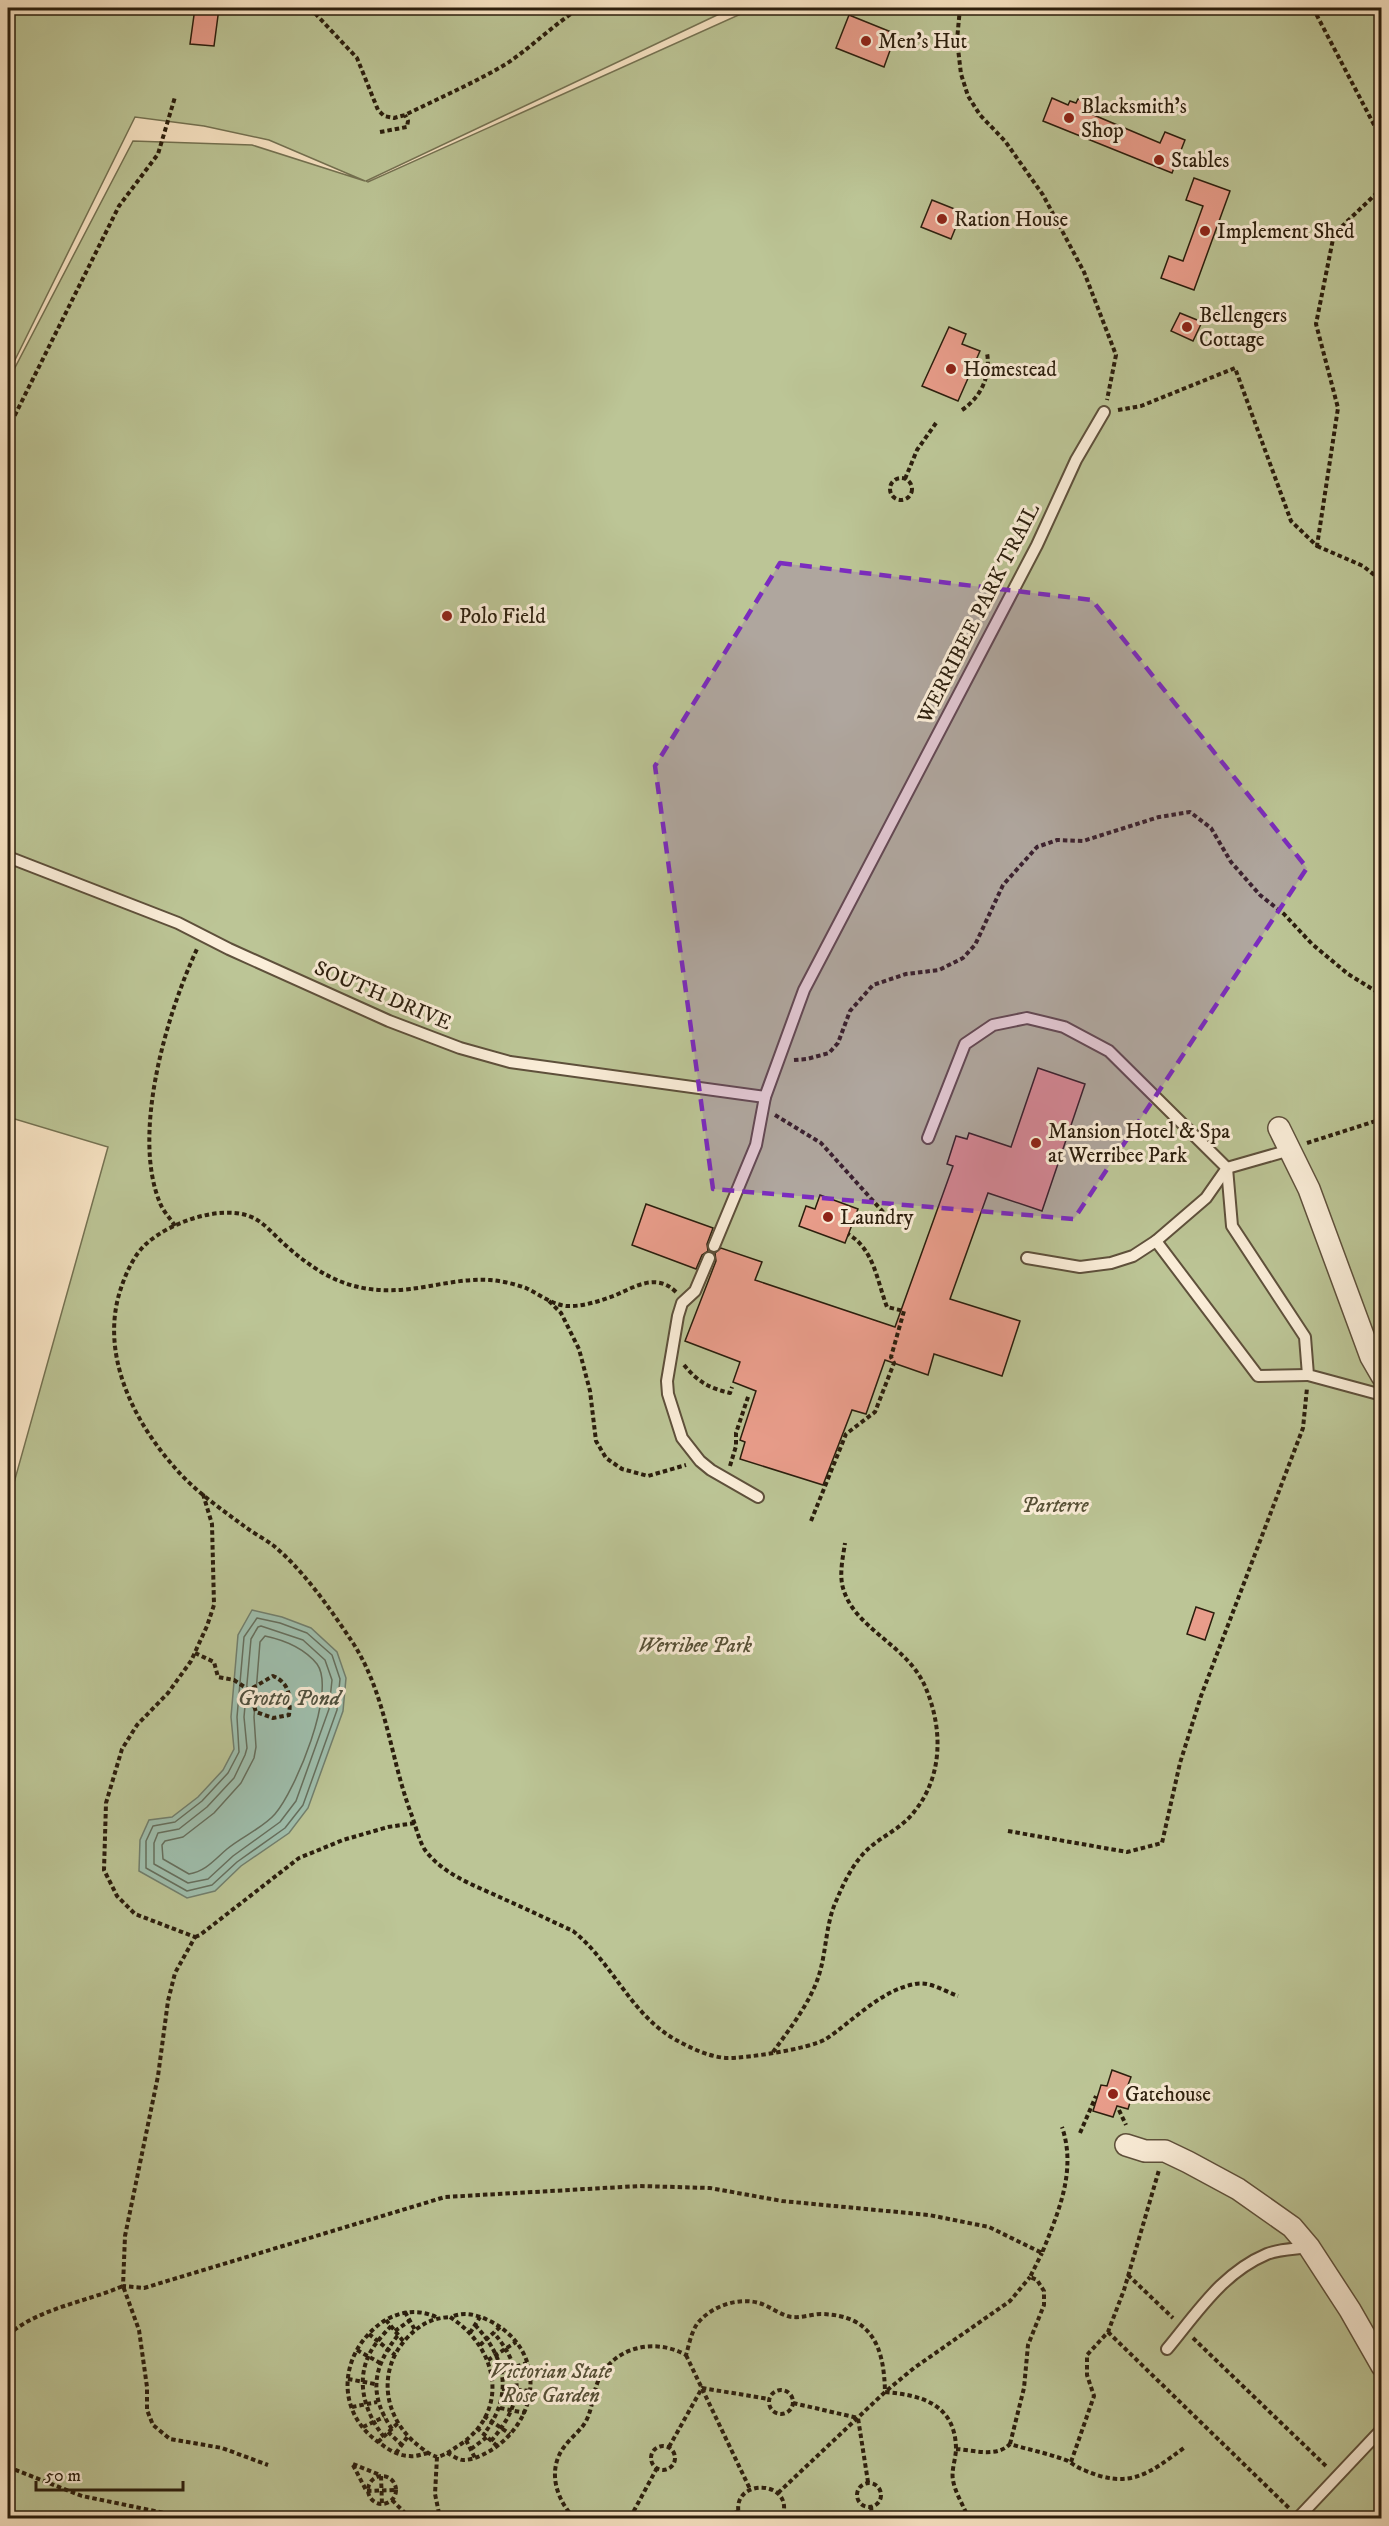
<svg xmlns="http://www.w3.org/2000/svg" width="1389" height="2526" viewBox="0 0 1389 2526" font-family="'IM FELL DW Pica',serif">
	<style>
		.green { fill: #bcc596; stroke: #747252; stroke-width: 1.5 }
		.water { fill: #9fc0af; stroke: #717f6e; stroke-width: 1.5 }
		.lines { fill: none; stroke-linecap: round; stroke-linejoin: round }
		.shore { stroke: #656f5e; stroke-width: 1.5 }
		.building { fill: #e99d8b; stroke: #2b1e0d; stroke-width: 1.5 }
		.lane-casing { stroke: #5e503b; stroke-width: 14 }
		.street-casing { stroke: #5e503b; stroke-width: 24 }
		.path { stroke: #2b1e0d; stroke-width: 4; stroke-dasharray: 4.5 3; stroke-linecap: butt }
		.lane { stroke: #fbeed9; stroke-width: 10 }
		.street { stroke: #fbeed9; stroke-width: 21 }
		.marked { fill: #7b2cbf; fill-opacity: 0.2; stroke: #7b2cbf; stroke-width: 4.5; stroke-dasharray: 12 8; stroke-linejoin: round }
		.poi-dot { fill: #8f2418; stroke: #fbeed9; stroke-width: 2 }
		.labels { text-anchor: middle; stroke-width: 6; stroke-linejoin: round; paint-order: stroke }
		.poi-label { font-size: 21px; fill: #2b1e0d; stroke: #fbeed9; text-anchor: start }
		.street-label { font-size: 21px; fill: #2b1e0d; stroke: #fbeed9 }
		.park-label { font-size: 21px; font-style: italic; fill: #565036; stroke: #fbeed9 }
		.water-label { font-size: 22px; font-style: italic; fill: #4e4f3e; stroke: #fbeed9 }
	</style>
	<rect width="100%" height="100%" fill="#f9e5c5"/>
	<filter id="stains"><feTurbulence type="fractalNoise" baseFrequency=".00333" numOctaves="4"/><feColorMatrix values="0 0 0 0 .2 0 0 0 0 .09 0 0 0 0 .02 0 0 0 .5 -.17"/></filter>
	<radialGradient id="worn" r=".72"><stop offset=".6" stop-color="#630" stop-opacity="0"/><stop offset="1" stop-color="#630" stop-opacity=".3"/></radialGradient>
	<!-- green -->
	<path class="green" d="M8,8h724l-366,173 2,1 386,-174h627v2510h-1373v-1014l100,-357 -100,-30v-736l125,-240 119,4 113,36 -96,-41 -65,-14 -69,-9 -127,257z"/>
	<!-- water -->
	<path class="water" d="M252,1610l30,7 29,11 26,24 9,26 -3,33 -35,97 -19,25 -48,33 -26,25 -28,7 -48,-27 1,-31 9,-20 23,-3 26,-20 25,-27 11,-21 -3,-32 7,-82z"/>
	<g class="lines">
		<!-- shore -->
		<g class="shore">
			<path d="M257,1618l23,5 27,10 25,22 8,24 -3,31 -34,95 -18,23 -48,34 -25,23 -25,6 -41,-23v-27l7,-15 22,-4 27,-21 26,-28 11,-21 -2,-35 7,-80z"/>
			<path d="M261,1626l42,14 22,20 7,20 -3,29 -33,92 -16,21 -47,34 -25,23 -20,4 -34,-19v-21l4,-10 21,-4 28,-22 27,-29 11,-23 2,-7 -3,-31 7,-78 7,-12z"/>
			<path d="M265,1636c19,4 39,12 52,28 20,27 -22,127 -42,150 -12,14 -34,23 -48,35 -13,11 -21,22 -38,25l-26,-15 -1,-14 3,-4 18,-4 31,-24 27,-30 13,-25 2,-11 -2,-30 6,-75z"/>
		</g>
	</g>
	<!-- building -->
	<g class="building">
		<path d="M195,8h24l-5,38 -24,-2z"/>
		<path d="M849,15l47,19 -12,33 -48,-19z"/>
		<path d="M1052,98l16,7 2,-4 6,2 2,-4 15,6 -4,8 71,30 5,-11 20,8 -13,33 -129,-52z"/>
		<path d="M1194,178l36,13 -36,99 -33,-12 8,-22 14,5 20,-55 -17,-6z"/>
		<path d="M932,200l30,12 -11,27 -30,-12z"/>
		<path d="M1180,313l22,9 -9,19 -22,-10z"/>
		<path d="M949,327l17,7 -4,10 18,7 -22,50 -36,-15z"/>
		<path d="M1038,1068l47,16 -43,127 -54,-18 -38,106 70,22 -18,55 -68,-22 -6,21 -43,-15 -19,54 -14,-4 -29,75 -83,-26 5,-17 -5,-2 16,-49 -23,-9 7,-20 -55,-21 31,-80 -1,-8 6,-5 41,14 -7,18 140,47 58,-161 -6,-2 9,-28 11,3 2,-6 42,14z"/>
		<path d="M820,1195l38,14 -13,34 -46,-17 7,-20 9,3z"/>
		<path d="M646,1204l67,24 -6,16 1,7 -6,4 -6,14 -64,-24z"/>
		<path d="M1196,1607l18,6 -9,27 -18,-6z"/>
		<path d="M1112,2070l19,7 -6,16 7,3 -4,13 -11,-3 -4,11 -20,-6 8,-26 6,1z"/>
	</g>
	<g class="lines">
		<defs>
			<g id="lane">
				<path d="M8,857l170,66 51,26 160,72 71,27 50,14 255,35"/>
				<path d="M928,1138l37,-94 28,-19 34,-7 37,9 45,24 118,117 5,58 73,111 3,38 74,20"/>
				<path d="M1156,1241l102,135 50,-1"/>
				<path d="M714,1246l42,-101 9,-48 39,-107 233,-445 39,-85 28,-48"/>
				<path d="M709,1258l-14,33 -13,12 -4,13 -11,65 1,13 14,44 18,23 11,9 47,27"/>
				<path d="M1027,1258l53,9 31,-4 22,-7 23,-15 50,-43 21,-30 63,-18"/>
				<path d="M1167,2349c30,-36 55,-76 100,-95 12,-5 29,-5 42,-7"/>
				<path d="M1298,2518l84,-89"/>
			</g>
			<g id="street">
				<path d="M1279,1128l30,61 62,168 11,19"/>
				<path d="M1126,2145l19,6h20l23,11 50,27 54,38 17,20 41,63 32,56"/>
			</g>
		</defs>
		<!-- lane casing -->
		<use href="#lane" class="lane-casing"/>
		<!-- street casing -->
		<use href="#street" class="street-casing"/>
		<!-- path -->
		<g class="path">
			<path d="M310,8l47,50 21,52 6,6 10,2 11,-3c34,-17 69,-32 101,-51 26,-17 48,-40 74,-56"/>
			<path d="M960,8l-3,32 4,34 7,22 12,19 25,26 38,54 41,77 32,83 -9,45"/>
			<path d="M1313,8l69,132"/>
			<path d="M380,132l27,-5 1,-6 -3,-6"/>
			<path d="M962,410c19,-13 29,-34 25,-57"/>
			<path d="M1118,410l23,-4 94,-38 56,153 26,25 21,-138 -22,-84 18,-90 48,-46"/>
			<path d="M8,429l111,-223 39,-52 17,-57"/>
			<circle cx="901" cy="489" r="11"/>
			<path d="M905,479l12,-29 19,-27"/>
			<path d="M1317,546l46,20 19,15"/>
			<path d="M794,1060l13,-1 22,-6 9,-10 12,-32 23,-26 33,-11 33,-4 24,-12 12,-13 28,-60 34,-38 20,-7 26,1 76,-24 31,-5 21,16 20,34 29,33 24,19 28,30 36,30 34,21"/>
			<path d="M775,1115l46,28 63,70 22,9"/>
			<path d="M1307,1143l75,-24"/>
			<path d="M175,1226c-5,-8 -12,-15 -15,-23 -29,-69 7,-190 37,-254"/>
			<path d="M676,1292c-19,-19 -40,-6 -60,3 -16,6 -34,12 -50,11 -15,-2 -27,-12 -40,-18 -11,-4 -24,-7 -36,-8 -26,-2 -55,6 -80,9 -54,6 -87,-10 -127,-46 -10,-9 -20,-22 -34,-27 -31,-11 -80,7 -103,28 -12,11 -20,29 -25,44 -22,65 12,133 55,181 19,22 45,40 68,57 9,7 21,13 30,20 31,26 57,64 79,97 34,53 37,116 59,173 4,11 7,25 13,34 19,26 54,37 81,50 23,10 45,21 67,31 40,32 57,83 103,109 15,8 33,17 51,18 21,0 82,-9 99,-19 27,-18 55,-49 89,-55 15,-3 29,7 43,12"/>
			<path d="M549,1301l12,12 18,36 11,42 6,50 10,17 16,11 26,7 38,-11"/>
			<path d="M684,1365c14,17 25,23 46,28l2,-6"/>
			<path d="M730,1466l6,-20v-13l13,-39"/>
			<path d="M203,1494l9,30 2,81 -7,21 -16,35 -23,32 -31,32 -15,24 -16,54 -2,67 13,26 18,18 60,23 -20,36 -7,28 -10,75 -33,160 -2,50 21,2 301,-91 195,-11 70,2 72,13 147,14 60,12 53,26c16,-40 35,-82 20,-126"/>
			<path d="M811,1521l35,-87 29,-22 19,-49 -3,-6 13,-46 -17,-4c-10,-26 -13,-58 -39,-73"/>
			<path d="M195,1653l19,9 4,15 16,3 15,10 24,-14c17,7 18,22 16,39l-16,3 -17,-6 -7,-22"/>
			<path d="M1008,1831l119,21 35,-9 18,-80 21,-67 102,-268 4,-40"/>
			<path d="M195,1937l5,-2 99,-77 44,-18 45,-13 27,-4"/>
			<path d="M773,2052c16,-22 36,-48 45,-74 9,-26 7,-54 19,-79 7,-17 17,-37 31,-50 14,-13 34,-21 46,-37 30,-37 29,-86 10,-128 -19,-40 -70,-56 -81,-96 -4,-14 0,-31 2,-45"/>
			<path d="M1119,2110l7,15"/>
			<path d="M1080,2133l16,-37"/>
			<path d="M1128,2275l45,43"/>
			<path d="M405,2312l10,18"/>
			<path d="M450,2317c47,30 61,92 11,127 -8,5 -15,11 -24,13 -9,-3 -17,-10 -23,-15 -31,-28 -36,-72 -8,-103 13,-14 25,-21 44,-22z"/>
			<path d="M386,2320l18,22"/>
			<path d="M475,2325c32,34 38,71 9,109"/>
			<path d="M395,2331l14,-10"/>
			<path d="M1108,2332l182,177"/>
			<path d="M470,2333l10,-16"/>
			<path d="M369,2334l26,21"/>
			<path d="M8,2335c31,-27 78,-33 115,-49l16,44 8,57v23l6,15 17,14 52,9 46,17"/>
			<path d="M1193,2338l135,130"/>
			<path d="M480,2345l20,-18"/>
			<path d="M357,2350l23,13"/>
			<path d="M686,2355l64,134"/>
			<path d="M488,2360l28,-18"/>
			<path d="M502,2371l25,-8"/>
			<path d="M348,2379l27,5"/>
			<path d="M502,2389l29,2"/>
			<circle cx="781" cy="2402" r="12"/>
			<path d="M793,2403l65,15 10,64"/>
			<path d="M352,2407l25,-5"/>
			<path d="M500,2408l25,5"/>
			<path d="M484,2416l26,18"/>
			<path d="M363,2427l21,-10"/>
			<path d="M477,2428l20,18"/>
			<path d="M392,2429c-24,-35 -19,-62 6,-94"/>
			<path d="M388,2432l14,13"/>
			<path d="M384,2437c-18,-23 -28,-52 -16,-80 5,-12 15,-22 23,-31"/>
			<path d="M466,2440l9,18"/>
			<path d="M491,2441c32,-37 35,-70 3,-108"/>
			<path d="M378,2442l20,-19"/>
			<path d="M1010,2444l14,-56 4,-43 16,-40v-14l-7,-11 -7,-3 12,-24"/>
			<circle cx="663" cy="2458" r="12"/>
			<path d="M669,2447l33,-59 67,11"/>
			<path d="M471,2449l16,-12"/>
			<path d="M956,2449c18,1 40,9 54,-5 19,6 38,9 58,17 5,3 10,7 16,9 45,20 65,4 101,-23"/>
			<path d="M396,2453l12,-17"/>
			<path d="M428,2453c-6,1 -12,4 -18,3 -11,0 -21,-6 -29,-12 -48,-32 -42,-93 3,-123 16,-10 35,-12 52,-4"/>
			<path d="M447,2453c5,2 11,7 16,7 11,0 22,-6 30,-11 49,-33 52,-100 -3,-128 -13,-6 -25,-10 -39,-4"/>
			<path d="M437,2457l-2,37 5,24"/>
			<path d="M1071,2462l23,-66 -7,-21v-20l21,-23 3,-8 13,-34 35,-120"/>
			<path d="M353,2464l27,11"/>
			<path d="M353,2465l13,25"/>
			<path d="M8,2467l74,29 107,22"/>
			<circle cx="382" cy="2490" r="14"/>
			<path d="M381,2476l1,29"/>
			<circle cx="869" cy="2495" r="12"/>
			<path d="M367,2491l29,-1"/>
			<path d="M778,2493l107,-101 29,-24 96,-67 20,-24"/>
			<path d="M392,2500l14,14 8,4"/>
			<path d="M871,2506l1,12"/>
			<path d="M574,2518c-18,-19 -27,-48 -10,-71 7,-10 18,-17 23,-28 6,-13 6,-27 12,-40 16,-33 57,-41 87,-24 3,-10 5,-22 11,-31 14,-18 41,-27 62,-21 11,3 24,14 34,14 9,1 19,-3 28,-3 52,1 63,34 64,78 36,3 70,12 71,56 0,11 -5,22 -3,32 2,13 11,26 15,38"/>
			<path d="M630,2518l27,-50"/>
			<path d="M690,2518l49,-6"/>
			<path d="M740,2518c-14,-41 57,-40 42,0"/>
		</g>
		<!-- lane -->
		<use href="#lane" class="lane"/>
		<!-- street -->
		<use href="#street" class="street"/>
	</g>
	<!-- marked area -->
	<path class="marked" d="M780,563l312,37 215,268 -233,351 -361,-30 -58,-423z"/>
	<!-- markers -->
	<g class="poi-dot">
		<circle cx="866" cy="41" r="6"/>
		<circle cx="1069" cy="118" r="6"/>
		<circle cx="1159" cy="160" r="6"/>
		<circle cx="942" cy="219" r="6"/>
		<circle cx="1205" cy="231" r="6"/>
		<circle cx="1187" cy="327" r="6"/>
		<circle cx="951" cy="369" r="6"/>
		<circle cx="447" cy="616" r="6"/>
		<circle cx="1036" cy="1143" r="6"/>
		<circle cx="828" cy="1217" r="6"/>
		<circle cx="1113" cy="2094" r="6"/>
	</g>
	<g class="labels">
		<!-- poi labels -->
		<g class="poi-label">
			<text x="878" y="48">Men's Hut</text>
			<text x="1081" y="113">Blacksmith's<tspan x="1081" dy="24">Shop</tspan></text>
			<text x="1171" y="167">Stables</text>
			<text x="954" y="226">Ration House</text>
			<text x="1217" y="238">Implement Shed</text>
			<text x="1199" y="322">Bellengers<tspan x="1199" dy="24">Cottage</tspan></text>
			<text x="963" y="376">Homestead</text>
			<text x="459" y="623">Polo Field</text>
			<text x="1048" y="1138">Mansion Hotel &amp; Spa<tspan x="1048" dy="24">at Werribee Park</tspan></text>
			<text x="840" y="1224">Laundry</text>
			<text x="1125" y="2101">Gatehouse</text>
		</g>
		<!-- street labels -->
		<g class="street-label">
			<text transform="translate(978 613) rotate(-63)" y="7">WERRIBEE PARK TRAIL</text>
			<text transform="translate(383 995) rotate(23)" y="7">SOUTH DRIVE</text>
		</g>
		<!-- park labels -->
		<g class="park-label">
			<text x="1055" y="1512">Parterre</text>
			<text x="695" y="1652">Werribee Park</text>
			<text x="551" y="2378">Victorian State<tspan x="551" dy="24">Rose Garden</tspan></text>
		</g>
		<!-- water labels -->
		<g class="water-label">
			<text x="289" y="1705">Grotto Pond</text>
		</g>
	</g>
	<!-- margin -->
	<rect width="1389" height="2526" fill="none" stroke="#f9e5c5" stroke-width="30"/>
	<rect x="9" y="9" width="1371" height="2508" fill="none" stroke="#2b1e0d" stroke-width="3"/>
	<rect x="15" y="15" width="1359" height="2496" fill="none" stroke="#2b1e0d" stroke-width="1.5"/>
	<!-- scale -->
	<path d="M36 2481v9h147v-9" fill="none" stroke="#2b1e0d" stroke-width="3"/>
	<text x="45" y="2481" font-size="18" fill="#2b1e0d" stroke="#fbeed9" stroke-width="4.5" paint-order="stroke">50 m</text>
	<rect width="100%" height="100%" filter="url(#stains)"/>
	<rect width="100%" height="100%" fill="url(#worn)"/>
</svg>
